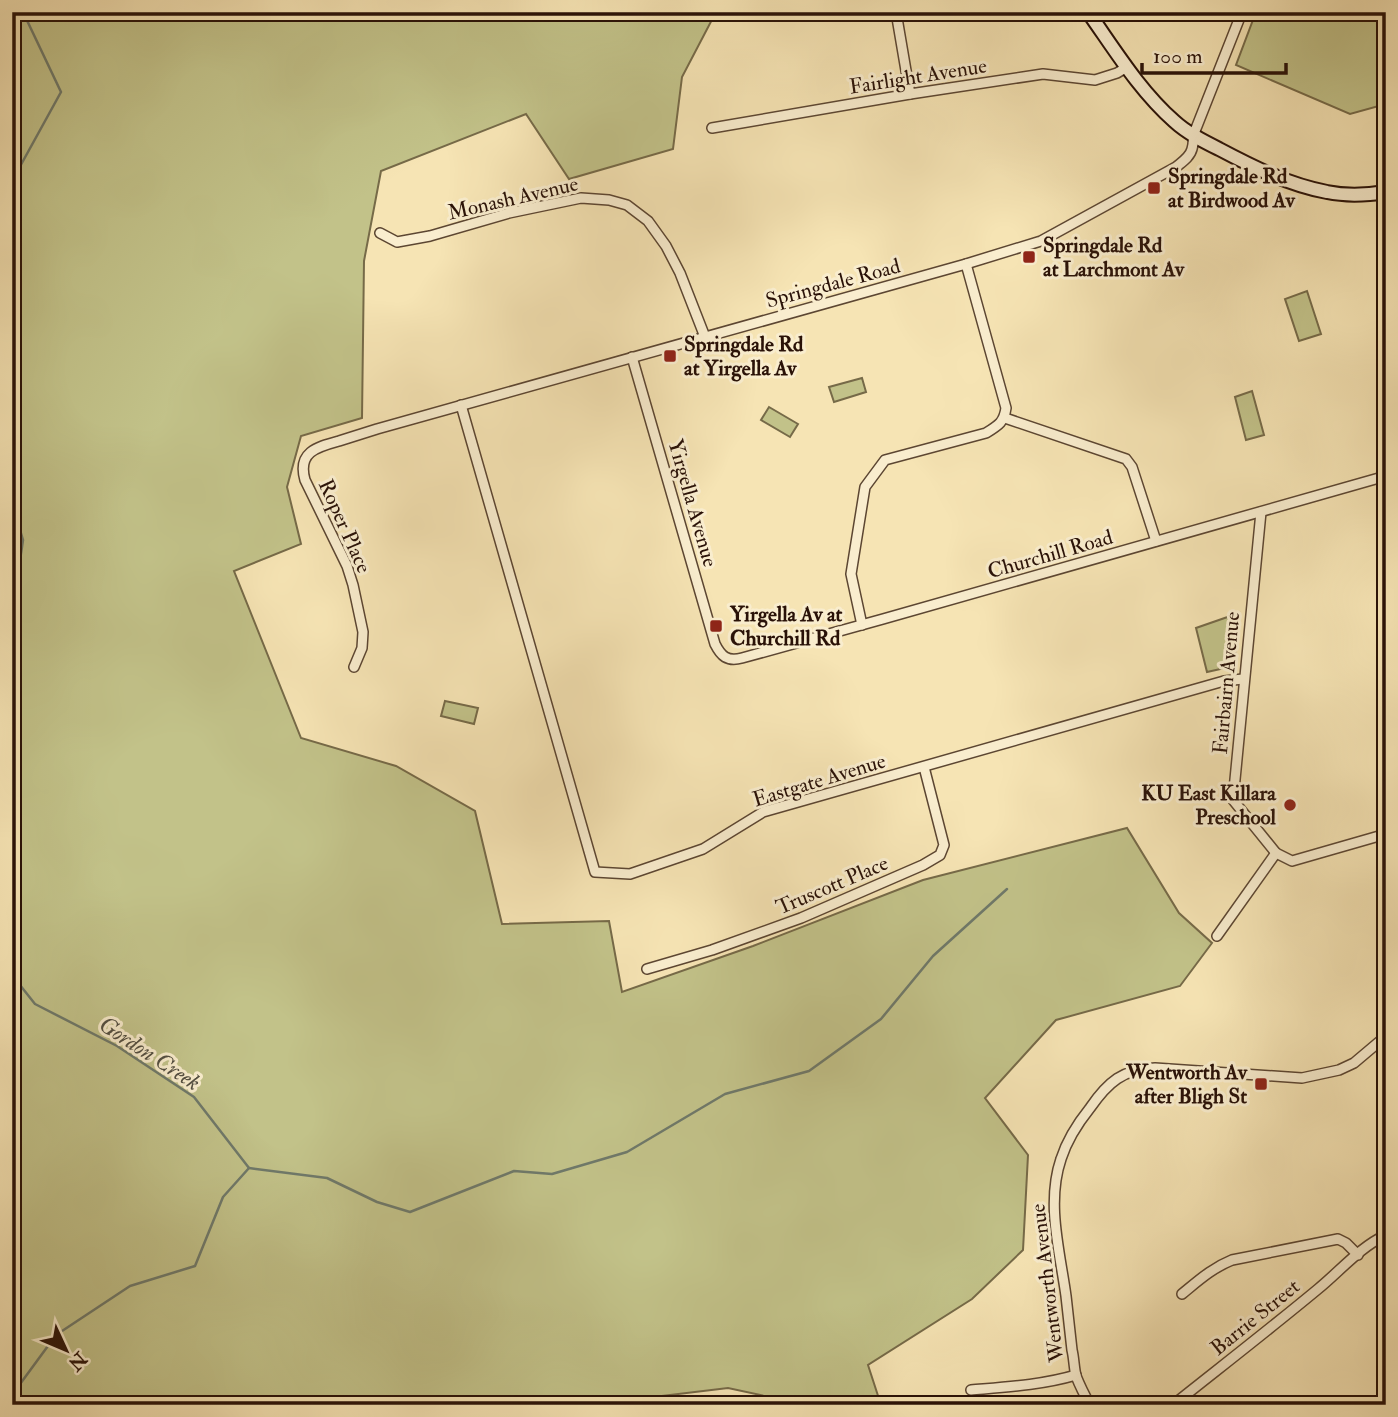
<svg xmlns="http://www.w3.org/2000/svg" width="1398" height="1417" viewBox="0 0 1398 1417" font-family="'IM FELL Double Pica',serif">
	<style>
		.green { fill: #c2c289; stroke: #766a48; stroke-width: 2 }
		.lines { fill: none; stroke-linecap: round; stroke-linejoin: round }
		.stream { stroke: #6f796a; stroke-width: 2.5 }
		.minor-casing { stroke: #5c4632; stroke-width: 12 }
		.secondary-casing { stroke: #291107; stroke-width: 16 }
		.minor { stroke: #f9edce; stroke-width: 9 }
		.secondary { stroke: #f9edce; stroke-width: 12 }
		.poi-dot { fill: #8f2418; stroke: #f9edce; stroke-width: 2.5 }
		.labels { text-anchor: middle; stroke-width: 6; stroke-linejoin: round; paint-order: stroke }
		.street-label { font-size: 21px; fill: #291107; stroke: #f9edce }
		.poi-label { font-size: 21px; font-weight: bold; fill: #291107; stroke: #f9edce; text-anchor: start }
		.water-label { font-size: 23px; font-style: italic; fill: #524e41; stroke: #f9edce }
	</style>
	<rect width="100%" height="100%" fill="#f6e4b4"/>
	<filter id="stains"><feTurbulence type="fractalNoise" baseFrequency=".00286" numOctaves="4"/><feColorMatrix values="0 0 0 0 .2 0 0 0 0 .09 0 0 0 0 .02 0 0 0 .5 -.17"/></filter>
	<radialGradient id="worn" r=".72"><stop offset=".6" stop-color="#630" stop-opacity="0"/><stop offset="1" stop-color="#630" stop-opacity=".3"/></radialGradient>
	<!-- green -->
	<g class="green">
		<path d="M12,12h704l-34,65 -9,72 -104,30 -43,-65 -145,57 -17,90 -2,157 -61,18 -14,51 14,57 -67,27 67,167 95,28 79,45 27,113 107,-3 13,71 131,-46 170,-66 204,-52 52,85 33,30 -32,43 -124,34 -71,78 43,57 -5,95 -51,49 -104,66 13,40h-75l-78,-17 -141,17h-575z"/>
		<path d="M1256,12h130v92l-36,10 -114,-49z"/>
		<path d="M1307,291l14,43 -22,7 -14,-42z"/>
		<path d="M862,378l4,14 -32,10 -5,-15z"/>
		<path d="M1252,391l12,44 -18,5 -11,-43z"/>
		<path d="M769,407l29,17 -8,13 -29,-17z"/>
		<path d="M1239,613l-5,53 -27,6 -11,-44z"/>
		<path d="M445,701l33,7 -4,16 -33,-8z"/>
	</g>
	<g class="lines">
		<!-- stream -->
		<g class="stream">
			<path d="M12,181l49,-89 -38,-80"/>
			<path d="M12,503l11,37 -11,74"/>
			<path d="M12,975l23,29 82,42 77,51 55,71 -26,29 -28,69 -65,20 -74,49 -44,60"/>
			<path d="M249,1168l78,10 50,24 33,10 104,-41 38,3 75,-22 98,-58 84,-23 72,-52 52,-63 74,-67"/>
		</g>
		<defs>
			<g id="minor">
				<path d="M896,12l14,82"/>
				<path d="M712,128l198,-34 133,-20 52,6 22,-7 10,-6"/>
				<path d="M380,233l17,9 33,-6 79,-23 72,-15 28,2 18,5 21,16 18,25 14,27 25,64"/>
				<path d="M632,357l83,287c6,12 12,18 27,14l141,-39 503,-143"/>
				<path d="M461,405l134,467 35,2 73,-25 60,-37 461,-131 19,-2"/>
				<path d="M1005,418l121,41 6,8 24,74"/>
				<path d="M1261,512l-28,288 43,53 16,8 94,-27"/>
				<path d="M862,625l-11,-51 14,-87 20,-27 101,-27c13,-8 18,-11 20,-25l-40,-144"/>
				<path d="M354,667l8,-19 1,-16 -10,-47 -6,-19 -42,-86c-8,-28 12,-33 34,-39 13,-4 25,-8 38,-12l589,-165 75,-23 135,-74c6,-5 14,-10 16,-18 3,-10 -1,-11 5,-23l45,-114"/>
				<path d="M1217,936l59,-83"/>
				<path d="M647,969l65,-19 89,-32 122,-53 17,-10 4,-10 -20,-78"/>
				<path d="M1182,1294c16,-13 30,-26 50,-34l106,-21 8,4 12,12"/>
				<path d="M971,1390c35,-3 71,-5 105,-15"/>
				<path d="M1090,1405c-5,-9 -10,-19 -14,-29 -2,-8 -2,-18 -4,-26 -2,-18 -4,-36 -6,-54 -6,-44 -20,-93 -5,-137 6,-19 17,-36 29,-51 18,-26 33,-39 65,-40l147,10 37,-8 15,-7 32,-27"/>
				<path d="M1173,1405c49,-39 98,-77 145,-116 22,-18 42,-42 68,-54"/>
			</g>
			<path id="secondary" d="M1088,12c27,38 51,78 86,109 13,12 29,20 45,28 34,18 70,36 108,43 19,4 40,3 59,0"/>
		</defs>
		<!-- minor casing -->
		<use href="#minor" class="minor-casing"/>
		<!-- secondary casing -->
		<use href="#secondary" class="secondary-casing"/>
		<!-- minor -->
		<use href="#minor" class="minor"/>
		<!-- secondary -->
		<use href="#secondary" class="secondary"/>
	</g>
	<!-- markers -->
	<g class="poi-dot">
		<rect x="1147" y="181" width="14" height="14" rx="3.5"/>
		<rect x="1022" y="250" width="14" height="14" rx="3.5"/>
		<rect x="663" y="349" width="14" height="14" rx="3.5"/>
		<rect x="709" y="619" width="14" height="14" rx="3.5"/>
		<circle cx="1290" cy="805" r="7"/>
		<rect x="1254" y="1077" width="14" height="14" rx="3.5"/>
	</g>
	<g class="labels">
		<!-- street labels -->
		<g class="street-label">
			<text transform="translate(918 76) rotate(-9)" y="7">Fairlight Avenue</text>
			<text transform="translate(513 198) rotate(-13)" y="7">Monash Avenue</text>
			<text transform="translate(833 283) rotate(-15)" y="7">Springdale Road</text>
			<text transform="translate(693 503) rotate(74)" y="7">Yirgella Avenue</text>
			<text transform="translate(345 526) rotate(66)" y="7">Roper Place</text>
			<text transform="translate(1050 554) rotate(-16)" y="7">Churchill Road</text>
			<text transform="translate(1226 683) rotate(-85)" y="7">Fairbairn Avenue</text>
			<text transform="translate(819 780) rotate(-17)" y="7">Eastgate Avenue</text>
			<text transform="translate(832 885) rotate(-23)" y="7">Truscott Place</text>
			<text transform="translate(1047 1283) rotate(-97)" y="7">Wentworth Avenue</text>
			<text transform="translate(1255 1317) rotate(-39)" y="7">Barrie Street</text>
		</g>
		<!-- poi labels -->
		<g class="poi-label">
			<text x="1168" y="183">Springdale Rd<tspan x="1168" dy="24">at Birdwood Av</tspan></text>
			<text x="1043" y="252">Springdale Rd<tspan x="1043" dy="24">at Larchmont Av</tspan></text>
			<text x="684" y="351">Springdale Rd<tspan x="684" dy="24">at Yirgella Av</tspan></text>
			<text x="730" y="621">Yirgella Av at<tspan x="730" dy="24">Churchill Rd</tspan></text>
			<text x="1276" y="800" text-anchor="end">KU East Killara<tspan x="1276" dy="24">Preschool</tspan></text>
			<text x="1247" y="1079" text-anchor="end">Wentworth Av<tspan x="1247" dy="24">after Bligh St</tspan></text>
		</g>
		<!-- water labels -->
		<g class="water-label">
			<text transform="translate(150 1053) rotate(33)" y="8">Gordon Creek</text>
		</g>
	</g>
	<!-- margin -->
	<rect width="1398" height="1417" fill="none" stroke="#f6e4b4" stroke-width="42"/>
	<rect x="14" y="14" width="1370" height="1389" fill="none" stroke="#291107" stroke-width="3.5"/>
	<rect x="21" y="21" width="1356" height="1375" fill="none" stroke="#291107" stroke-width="2"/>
	<!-- north arrow -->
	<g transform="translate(66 1350) rotate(134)" stroke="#f9edce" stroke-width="5" paint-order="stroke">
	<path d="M0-5L12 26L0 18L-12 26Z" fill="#291107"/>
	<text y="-10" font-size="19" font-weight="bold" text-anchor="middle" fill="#291107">N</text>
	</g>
	<!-- scale -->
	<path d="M1142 63v10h144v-10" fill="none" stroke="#291107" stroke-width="3.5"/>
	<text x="1153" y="63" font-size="21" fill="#291107" stroke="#f9edce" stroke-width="5" paint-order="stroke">100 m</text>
	<rect width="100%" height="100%" filter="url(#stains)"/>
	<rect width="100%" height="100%" fill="url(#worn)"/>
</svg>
